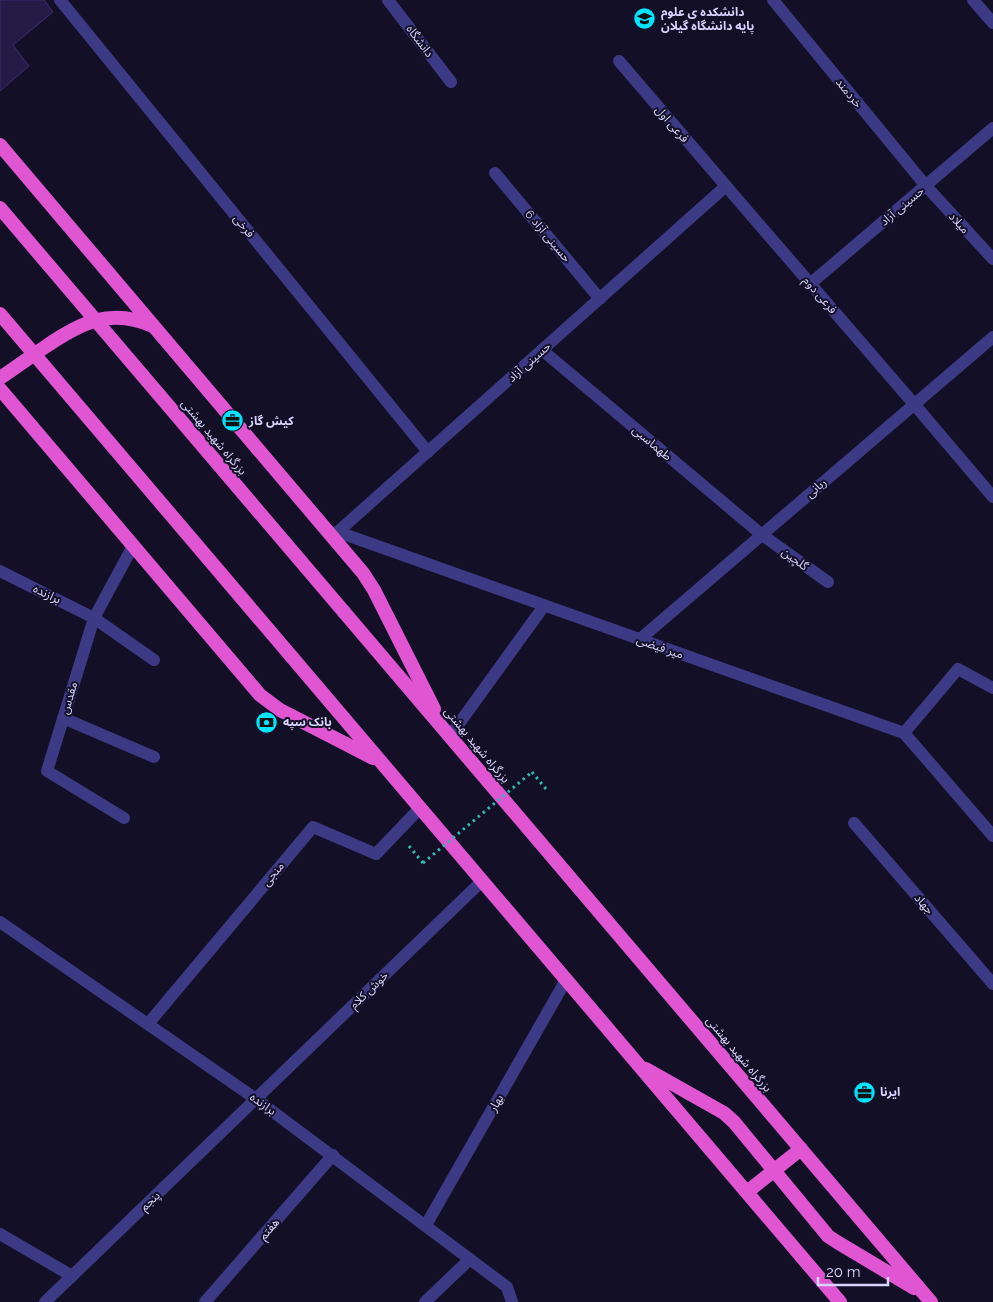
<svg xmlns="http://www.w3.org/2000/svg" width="993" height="1302" viewBox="0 0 993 1302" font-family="Raleway,'Noto Sans Arabic',sans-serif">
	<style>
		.building { fill: #241b47; stroke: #3b2d73 }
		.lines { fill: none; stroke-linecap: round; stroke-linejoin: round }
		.path { stroke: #2fb8b0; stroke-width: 3; stroke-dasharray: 2.5 4; stroke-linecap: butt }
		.service { stroke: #3d3a85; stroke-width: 12 }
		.minor { stroke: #3d3a85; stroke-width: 12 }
		.trunk { stroke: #e055d1; stroke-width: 14 }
		.path-bridge { stroke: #2fb8b0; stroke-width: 3; stroke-dasharray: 2.5 4; stroke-linecap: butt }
		.trunk-bridge { stroke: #e055d1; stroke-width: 14 }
		.labels { text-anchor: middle; stroke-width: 4; stroke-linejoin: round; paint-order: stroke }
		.poi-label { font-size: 12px; font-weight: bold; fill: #d9d4ff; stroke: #130f26; text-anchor: start }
		.street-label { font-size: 12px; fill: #d9d4ff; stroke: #130f26 }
	</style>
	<rect width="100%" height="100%" fill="#130f26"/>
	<!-- building -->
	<path class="building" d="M0,0h44l9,12 -40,33 16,21 -29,25z"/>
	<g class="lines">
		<!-- path -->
		<g class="path">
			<path d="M532,772l14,17"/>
			<path d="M409,846l14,17"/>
		</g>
		<!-- service -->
		<g class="service">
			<path d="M388,0l63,82"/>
			<path d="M773,0l153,186 67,73"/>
			<path d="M973,0l20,23"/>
			<path d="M619,61l107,125"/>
			<path d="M495,173l105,126"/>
			<path d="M542,350l220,185 66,47"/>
			<path d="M914,404l79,93"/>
			<path d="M94,618l60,42"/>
			<path d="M63,718l91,39"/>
			<path d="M904,733l89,103"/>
			<path d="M124,818l-77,-47 47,-153 39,-72"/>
			<path d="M854,823l139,161"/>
			<path d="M148,1024l165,-197 63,27 44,-46"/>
			<path d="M0,1234l72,42"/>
			<path d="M205,1302l128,-147"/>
			<path d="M425,1302l45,-43"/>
		</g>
		<!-- minor -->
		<g class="minor">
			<path d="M60,0l368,452"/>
			<path d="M810,284l183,-156"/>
			<path d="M338,532l566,201 54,-64 35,19"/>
			<path d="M332,537l394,-351 188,218"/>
			<path d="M0,571l94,47"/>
			<path d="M639,640l354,-303"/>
			<path d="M450,736l94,-130"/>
			<path d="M0,922l256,177 251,188 5,15"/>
			<path d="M426,1225l140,-245"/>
			<path d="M45,1302l437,-421"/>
		</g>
		<!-- trunk -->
		<g class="trunk">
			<path d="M0,145l363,428 11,17 60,119"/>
			<path d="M0,378c15,-10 30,-21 45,-31 35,-24 65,-40 108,-21"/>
			<path d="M0,389l260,306 20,15 93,48"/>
			<path d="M344,612l587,690"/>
			<path d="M291,656l549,646"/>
			<path d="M646,1069l78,44 10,9 94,114 9,6 77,46"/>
			<path d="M747,1192l54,-43"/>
		</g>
		<!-- path-bridge -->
		<path class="path-bridge" d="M423,863l109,-91"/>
		<!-- trunk-bridge -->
		<g class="trunk-bridge">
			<path d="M0,208l344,404"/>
			<path d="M0,314l291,342"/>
		</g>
	</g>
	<!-- icons -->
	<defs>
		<symbol id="university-disc" viewBox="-11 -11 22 22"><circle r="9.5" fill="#00e5ff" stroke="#130f26"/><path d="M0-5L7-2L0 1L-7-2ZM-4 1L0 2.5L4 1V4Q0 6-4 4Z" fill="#111"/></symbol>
		<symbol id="office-disc" viewBox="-11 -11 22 22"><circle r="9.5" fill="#00e5ff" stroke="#130f26"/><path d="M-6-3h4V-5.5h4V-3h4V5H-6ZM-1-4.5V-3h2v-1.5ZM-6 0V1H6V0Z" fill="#111"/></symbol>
		<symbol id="bank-disc" viewBox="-11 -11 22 22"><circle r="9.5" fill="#00e5ff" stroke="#130f26"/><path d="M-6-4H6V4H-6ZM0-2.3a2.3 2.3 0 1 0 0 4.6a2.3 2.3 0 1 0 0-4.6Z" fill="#111"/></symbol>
	</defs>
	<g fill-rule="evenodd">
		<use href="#university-disc" x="632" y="6" width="25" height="25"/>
		<use href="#office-disc" x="220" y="408" width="25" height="25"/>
		<use href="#bank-disc" x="254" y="710" width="25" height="25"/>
		<use href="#office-disc" x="852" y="1080" width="25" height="25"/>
	</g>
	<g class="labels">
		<!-- poi labels -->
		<g class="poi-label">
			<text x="661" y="16">دانشکده ی علوم<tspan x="661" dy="14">پایه دانشگاه گیلان</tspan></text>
			<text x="249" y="425">كيش گاز</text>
			<text x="283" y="726">بانک سپه</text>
			<text x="880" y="1096">ایرنا</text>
		</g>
		<!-- street labels -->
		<g class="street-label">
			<text transform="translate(420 41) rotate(53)" y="4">دانشگاه</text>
			<text transform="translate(849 93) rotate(51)" y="4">خردمند</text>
			<text transform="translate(672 124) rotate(49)" y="4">فرعی اول</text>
			<text transform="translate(902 206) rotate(-40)" y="4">حسینی آزاد</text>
			<text transform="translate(959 223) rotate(48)" y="4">میلاد</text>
			<text transform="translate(244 226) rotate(51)" y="4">فرخی</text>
			<text transform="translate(548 236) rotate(50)" y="4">حسینی آزاد 6</text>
			<text transform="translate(820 295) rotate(49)" y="4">فرعی دوم</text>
			<text transform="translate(529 362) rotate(-42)" y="4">حسینی آزاد</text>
			<text transform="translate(214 437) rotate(50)" y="4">بزرگراه شهید بهشتی</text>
			<text transform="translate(652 443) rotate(40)" y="4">طهماسبی</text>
			<text transform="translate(816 488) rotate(-41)" y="4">ربانی</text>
			<text transform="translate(795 559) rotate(36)" y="4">گلچین</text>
			<text transform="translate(47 594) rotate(26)" y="4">برازنده</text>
			<text transform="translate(660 647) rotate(19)" y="4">میر فیضی</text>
			<text transform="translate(69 698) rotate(-73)" y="4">مقدس</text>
			<text transform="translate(477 745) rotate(50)" y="4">بزرگراه شهید بهشتی</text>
			<text transform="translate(273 874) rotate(-50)" y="4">منجی</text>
			<text transform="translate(924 904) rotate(49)" y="4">جهاد</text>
			<text transform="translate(369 990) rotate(-44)" y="4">خوش کلام</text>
			<text transform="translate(739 1054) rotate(50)" y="4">بزرگراه شهید بهشتی</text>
			<text transform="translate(496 1103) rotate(-60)" y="4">بهار</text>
			<text transform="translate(263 1104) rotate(36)" y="4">برازنده</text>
			<text transform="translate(150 1201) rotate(-44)" y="4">پنجم</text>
			<text transform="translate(269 1229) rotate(-49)" y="4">هفتم</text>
		</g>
	</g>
	<!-- scale -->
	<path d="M818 1277v8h70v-8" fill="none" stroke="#d9d4ff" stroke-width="2.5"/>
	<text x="826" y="1277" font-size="15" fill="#d9d4ff" stroke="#130f26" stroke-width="4" paint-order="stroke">20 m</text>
</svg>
